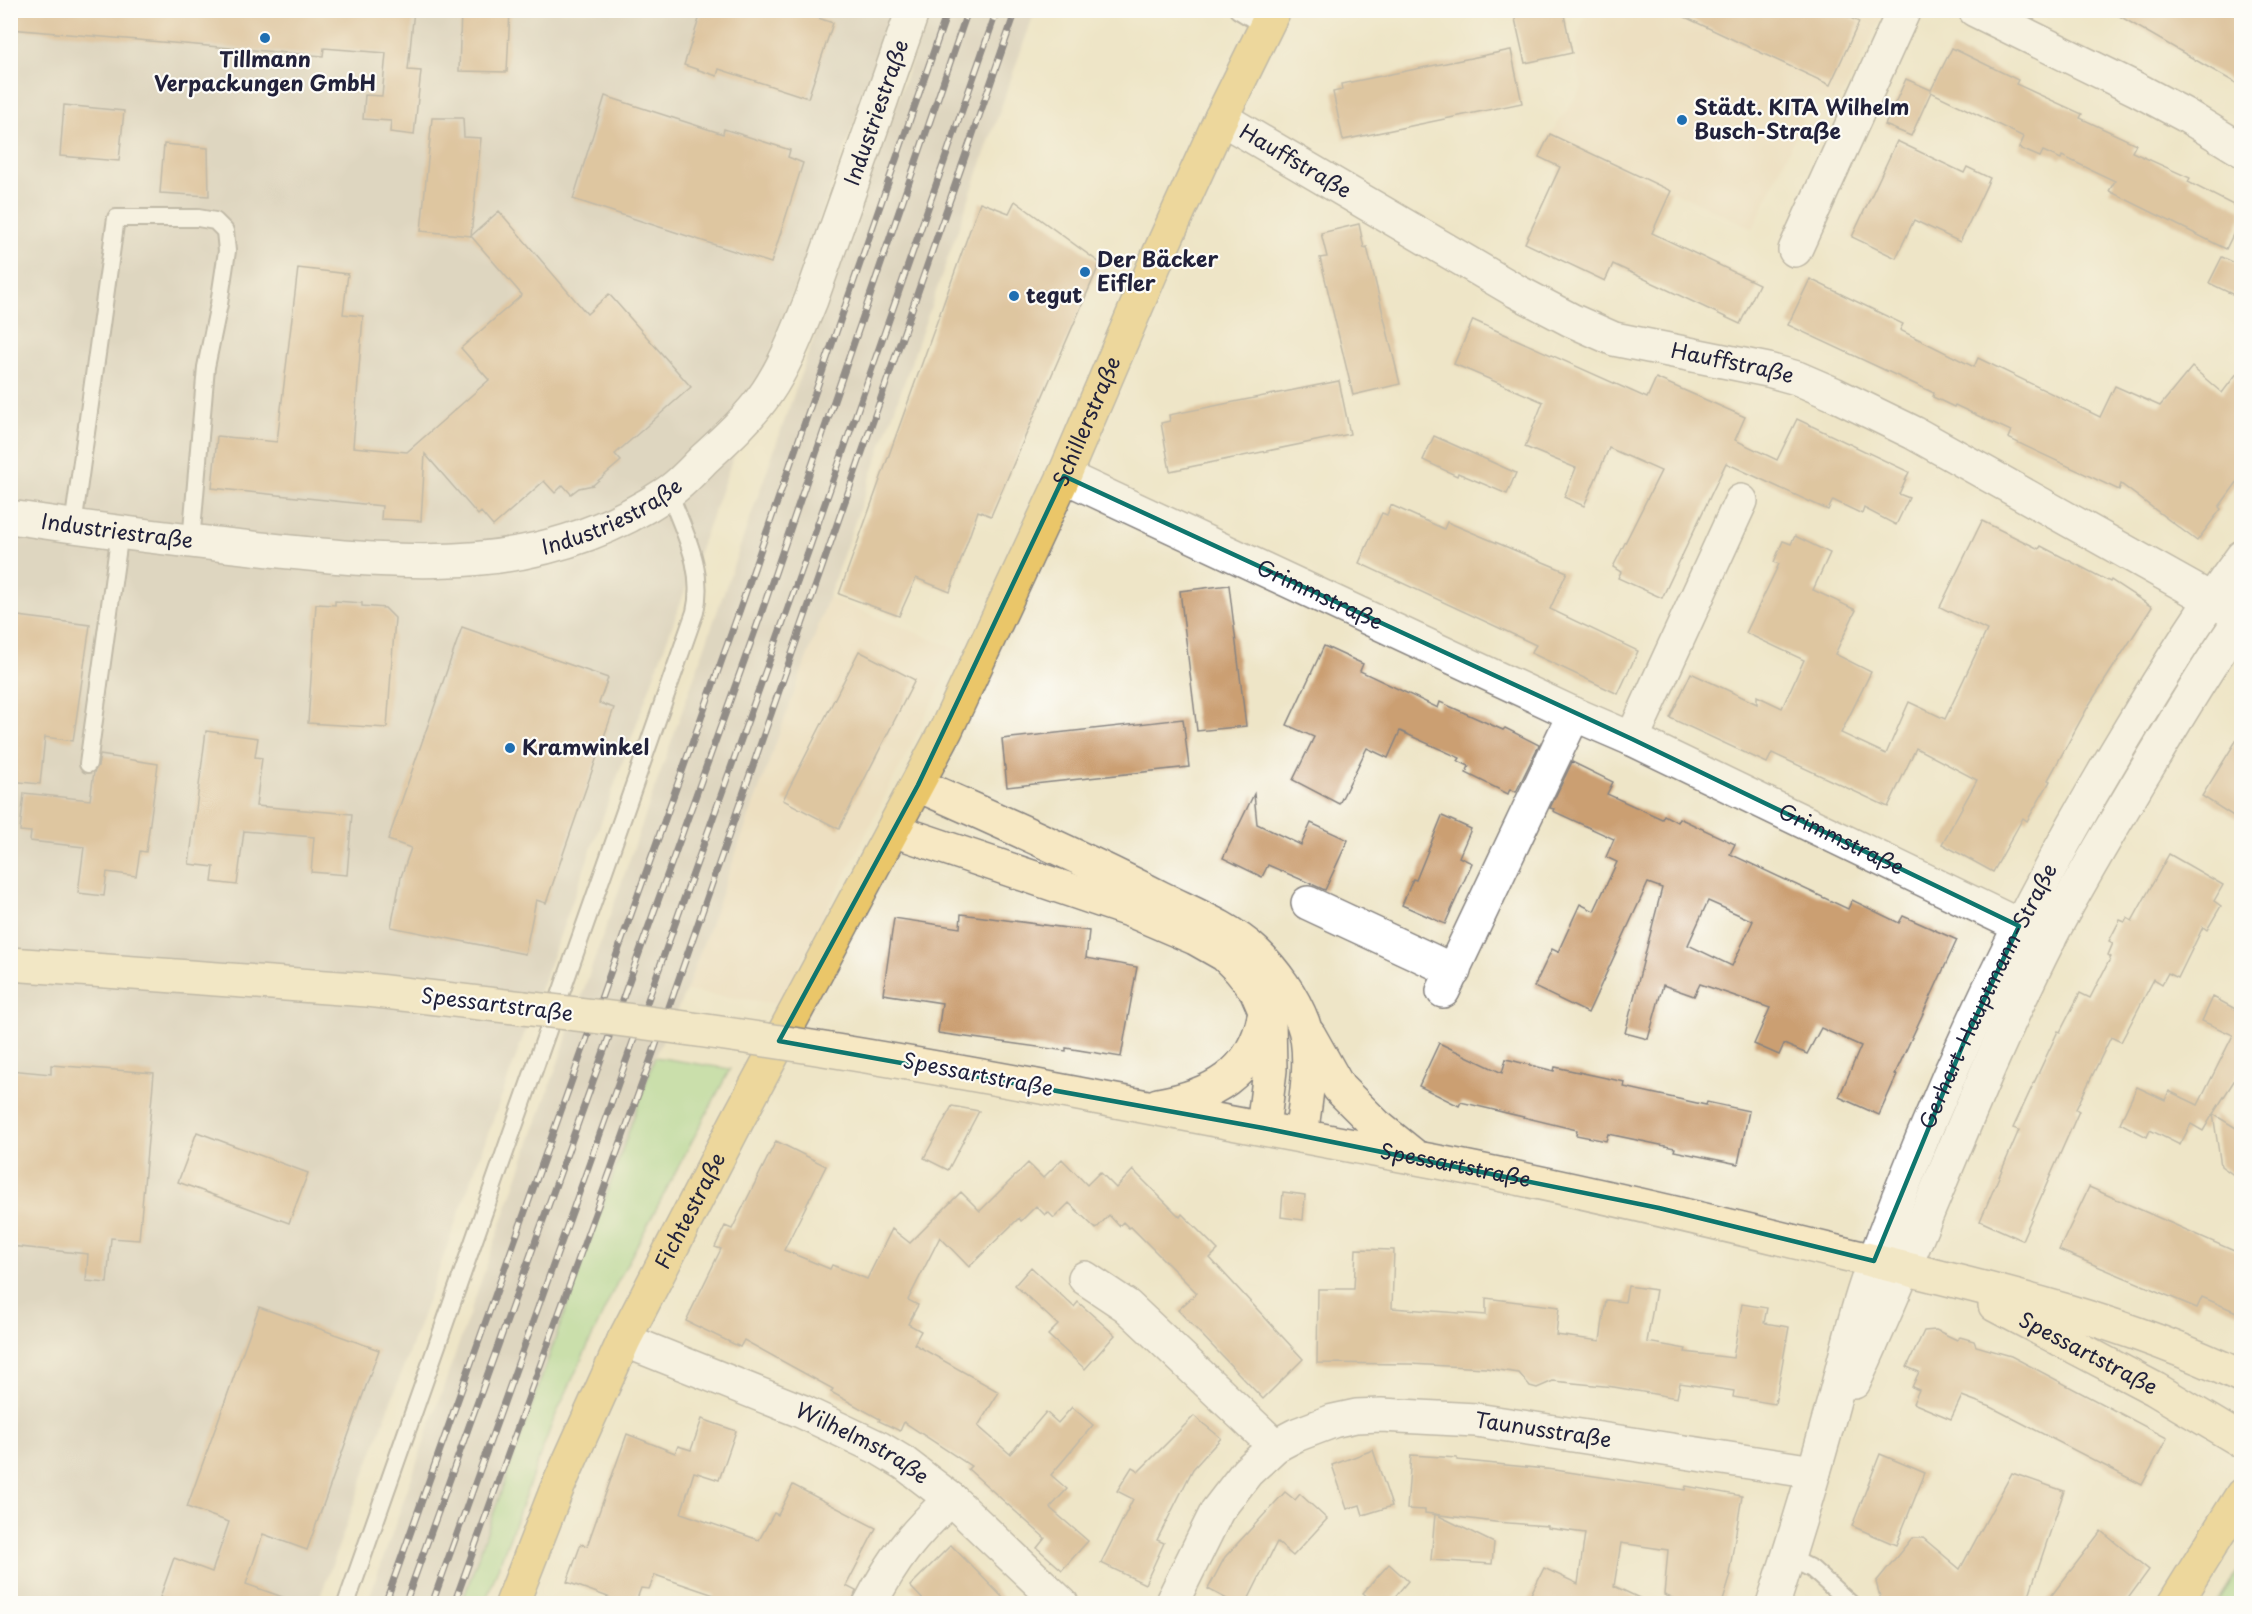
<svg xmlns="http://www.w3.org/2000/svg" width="2252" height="1614" viewBox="0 0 2252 1614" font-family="'Playpen Sans',sans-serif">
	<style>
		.built { fill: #ebd8ba }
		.industrial { fill: #cbc3b8 }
		.green { fill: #9dd78b; stroke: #607c63; stroke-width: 1.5 }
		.building { fill: #cb9f72; fill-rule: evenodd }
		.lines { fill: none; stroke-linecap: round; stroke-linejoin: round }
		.service-casing { stroke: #888481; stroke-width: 20 }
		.minor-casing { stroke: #888481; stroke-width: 36 }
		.secondary-casing { stroke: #888481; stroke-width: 36 }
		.primary-casing { stroke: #888481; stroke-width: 36 }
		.service { stroke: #fff; stroke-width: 16 }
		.minor { stroke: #fff; stroke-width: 33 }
		.secondary { stroke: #f7e8c3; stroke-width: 33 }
		.primary { stroke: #eac669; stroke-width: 33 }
		.rail-casing { stroke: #22223b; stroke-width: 7 }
		.rail { stroke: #fdfcf7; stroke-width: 4.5; stroke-dasharray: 14; stroke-linecap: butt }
		.secondary-bridge-casing { stroke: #888481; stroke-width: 36; stroke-linecap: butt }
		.secondary-bridge { stroke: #f7e8c3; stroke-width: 33 }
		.marked { fill: none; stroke: #0f766e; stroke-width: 4.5; stroke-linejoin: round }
		.poi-dot { fill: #1f6fb2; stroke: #fdfcf7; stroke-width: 2 }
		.labels { text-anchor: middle; stroke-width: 4.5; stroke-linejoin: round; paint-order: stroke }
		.poi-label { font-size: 21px; font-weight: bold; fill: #22223b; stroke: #fdfcf7; text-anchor: start }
		.street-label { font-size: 21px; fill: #22223b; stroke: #fdfcf7 }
	</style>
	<rect width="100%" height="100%" fill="#fdfcf7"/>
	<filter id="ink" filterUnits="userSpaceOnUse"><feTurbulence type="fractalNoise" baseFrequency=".0167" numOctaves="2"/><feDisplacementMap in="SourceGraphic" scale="12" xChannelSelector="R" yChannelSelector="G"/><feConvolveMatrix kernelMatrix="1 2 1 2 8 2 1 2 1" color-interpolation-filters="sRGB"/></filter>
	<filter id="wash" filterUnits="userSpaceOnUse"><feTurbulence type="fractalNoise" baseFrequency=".008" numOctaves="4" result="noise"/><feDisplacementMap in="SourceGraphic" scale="24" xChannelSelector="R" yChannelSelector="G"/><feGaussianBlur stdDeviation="1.35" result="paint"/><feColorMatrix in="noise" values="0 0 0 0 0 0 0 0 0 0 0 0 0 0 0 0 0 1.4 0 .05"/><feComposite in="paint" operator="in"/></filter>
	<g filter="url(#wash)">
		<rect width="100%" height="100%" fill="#eee5c7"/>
		<!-- built -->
		<g class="built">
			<path d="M1587,11h299l-49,94 -24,-8 -60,132 -203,-95 33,-46 -5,-19 -1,-32z"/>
			<path d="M828,597l131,53 -179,354 -94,-13z"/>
		</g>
		<!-- industrial -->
		<g class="industrial">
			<path d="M11,11h884l-577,1592 -307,1z"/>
			<path d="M929,11h106l-220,624 -129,356 -31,66 -193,546 -95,1z"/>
		</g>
		<!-- green -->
		<g class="green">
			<path d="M655,1057l75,12 -113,214 -64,138 -68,182h-23z"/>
			<path d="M2241,1566v37h-24z"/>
		</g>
		<g id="blocks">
			<!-- building -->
			<g class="building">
				<path d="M10,10h404l-6,60 13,1 -7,64 -24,-3 1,-11 -28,-2 2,-24 17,1 4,-43 -62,-5 -1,8 -313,-27z"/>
				<path d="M461,10h49l-3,62 -48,-1z"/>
				<path d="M702,10h93l38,13 -25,75 -89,-29 -2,7 -33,-11z"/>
				<path d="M1513,10h50l9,43 -47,10z"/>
				<path d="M1670,10h164l25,12 -29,63z"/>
				<path d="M2109,10h132v76l-28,-16z"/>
				<path d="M1952,48l66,32 -2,4 66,30 -2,4 56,26 -4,8 58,26 -2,4 53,27v9l-15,31 -117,-58 6,-10 -53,-25 -1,3 -18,-8 -3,6 -21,-9 5,-11 -93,-45 -20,44 -26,-11 21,-46 25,11z"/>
				<path d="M1511,50l11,53 -179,37 -10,-48 9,-2 -1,-6z"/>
				<path d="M605,96l118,38 1,-5 66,21 -2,7 15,6 -32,100 -198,-64z"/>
				<path d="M64,105l60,6 -5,50 -59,-5z"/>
				<path d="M432,118h31l1,19 17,1 -10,98 -50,-5z"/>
				<path d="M1550,134l121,57 -19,42 107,51 -19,40 -127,-60 -8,17 -80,-38 35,-76 -21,-10z"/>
				<path d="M1897,141l67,32 3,-6 23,11 -30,64 -46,-22 -18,38 -44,-21z"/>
				<path d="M164,144l44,4 1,48 -49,-3z"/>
				<path d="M1015,201l85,62 -109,253 -13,-5 -28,81 -34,-14 -17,38 -60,-22 141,-392 29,11z"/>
				<path d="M499,211l88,103 22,-20 82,93 -76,67 6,7 -28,24 -14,3 -8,6 -8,-9 -8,8 -11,-12 -51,45 -12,-14 -3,3 -53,-61 -4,67 -40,-2 1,-13 -170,-18 5,-52 60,6 21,-174 50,6 -5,40 20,2 -10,131 54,5 82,-72 -28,-32 61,-53 -51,-59z"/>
				<path d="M1359,224l5,24 3,-1 33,137 -47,11 -33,-137 7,-1 -6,-24z"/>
				<path d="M2222,257l19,9v14l-7,15 -25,-12z"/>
				<path d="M1810,279l93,45 -3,6 74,37 4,-9 122,59 15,-31 45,20 32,-39 30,26 19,-25v109l-22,30 2,2 -24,32 -76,-57 -2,6 -111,-52 3,-7 -56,-26 -1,2 -21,-10 1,-4 -146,-68z"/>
				<path d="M1473,320l174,78 9,-20 89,39 -10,23 42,20 20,-41 112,53 -10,22 10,4 -13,27 -32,-17 -2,6 -29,-14 -5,10 -102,-47 -64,135 -44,-20 3,-6 -8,-5 48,-96 -52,-23 -25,58 -20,-9 12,-29 -51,-21 18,-45 -89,-38z"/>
				<path d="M1339,381l11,53 -180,37 -9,-48 9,-2 -1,-6z"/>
				<path d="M1434,436l82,37 -9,21 -49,-21 -1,3 -34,-16z"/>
				<path d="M1391,505l53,24 3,-7 120,50 -17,37 88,42 -20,43 -87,-41 5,-8 -177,-82 23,-50 5,2z"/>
				<path d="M1982,521l57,28 2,-3 69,36 1,-2 41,27 -63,98 -41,75 2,1 -23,40 -4,-3 -30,54 -51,-28 35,-64 -61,-32 -28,59 -116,-54 -5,10 -97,-45 21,-45 66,31v-8l25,12 22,-48 -58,-27 33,-69 -5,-2 9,-21 8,3 4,-8 35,17 -17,37 43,20 -21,44 36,18 -30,61 45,21 23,-52 36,17 42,-89 -47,-23z"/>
				<path d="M1229,585l17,141 -49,5 -17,-140z"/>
				<path d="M335,601l27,2v3l23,2 10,10 -8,110 -79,-5 8,-119 19,1z"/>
				<path d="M10,615l80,10 -17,116 -28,-4 -5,47 -30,-3z"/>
				<path d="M462,627l146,51 -9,25 15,5 -68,195 -10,-3 -11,54 -134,-27 10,-50 10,-29 -23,-8z"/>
				<path d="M1324,646l39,18 -3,7 78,37 2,-6 63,28 2,-2 34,17 -23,47 -6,-3 -2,5 -42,-21 3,-7 -11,-5 2,-3 -60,-27 -12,27 -21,-10 -28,56 -46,-24 21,-43 -27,-12z"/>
				<path d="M859,651l56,29 -76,149 -56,-29z"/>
				<path d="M1183,719l6,48 -182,20 -5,-48z"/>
				<path d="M206,731l52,7 -3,19 7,1 -6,48 96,8 -5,61 -36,-3 3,-35 -70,-6 -7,54 -25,-3 2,-15 -25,-3z"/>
				<path d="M2241,733v88l-39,-25z"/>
				<path d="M100,755l58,9 -12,88 -6,-1 -4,25 -29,-4 -3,24 -26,-3 6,-46 -54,-6 1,-9 -11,-1 4,-38 66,7 4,-28 4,-6z"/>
				<path d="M1572,762l41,20 -6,12 55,25 2,-4 13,7 2,-4 56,26 -5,10 118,55 4,-9 47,23 4,-7 54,24 -62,134 2,1 -18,40 -40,-18 22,-51 -40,-18 -14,26 -23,-10 -5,11 -25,-11 16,-36 -70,-24 -6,12 -31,-11 -15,54 -23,-6 37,-145 -14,-5 -60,130 -54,-26 18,-38 6,3 22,-48 14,7 23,-49 -11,-5 8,-18 -61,-28 1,-2 -4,-1zM1708,901l45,20 -21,45 -44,-21z"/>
				<path d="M1254,794l3,30 44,21 10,-22 37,17 -23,50 -57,-25 -6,12 -39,-19z"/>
				<path d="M1442,816l29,13 -12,28 13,6 -27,61 -43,-19 11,-26 3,1z"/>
				<path d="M2169,854l54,31 -9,16 7,5 -14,24 -4,-3 -25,51 -10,-5 -6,11 -8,-5 -33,63 -10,-5 -35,72 3,2 -57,129 -42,-19 39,-91 -6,-2 45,-97 2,1 20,-39 10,5 21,-41 -3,-2 5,-12 -4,-2 11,-21 5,2 2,-4 5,3z"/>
				<path d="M961,914l128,17 -3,27 51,9 -16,90 -55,-9v3l-128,-18 4,-30 -59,-9 11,-76 66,10z"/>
				<path d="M2213,997l28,15v58l-28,44 28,17v49l-20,-14 -8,-52 -10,17 -12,-7 -11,21 -30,-15 -3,7 -27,-14 17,-36 28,13 4,-9 29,14 35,-70 -31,-14z"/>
				<path d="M1439,1043l63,30 4,-14 48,12 1,-4 70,15 -1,5 82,18 1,-3 42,9 -11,53 -64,-13 1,-3 -67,-14 -2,7 -30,-6 1,-5 -116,-28 -2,4 -40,-20z"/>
				<path d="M51,1065l103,8 -15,167 -28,-2 -4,45 -21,-2 2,-27 -78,-8v-176l41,4z"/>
				<path d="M952,1106l27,5 -31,59 -24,-12z"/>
				<path d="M197,1132l111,41 -19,50 -111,-41z"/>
				<path d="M776,1141l50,25 -42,84 46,19 2,-4 35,14 25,-50 18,14 51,-51 19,19 48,-48 15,15 19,-19 25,26 13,-13 16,16 17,-18 47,47 2,-3 36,36 -8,8 93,101 -40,40 -85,-89 19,-17 -66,-66 -2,1 -6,-6 -4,4 -10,-11 -13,14 -27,-26 -15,15 -6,-6 -3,3 -9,-9 -15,15 -2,-3 -50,49 -29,-30 -32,63 10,5 -10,19 13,7 -7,13 85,48 -21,34 32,28 36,-42 12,11 14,-16 21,18 -42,50 16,14 -17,19 38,33 -26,29 -25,-22 8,-10 -77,-69 3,-3 -67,-44 -4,9 -21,-10 1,-2 -49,-27 2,-3 -89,-49 -4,7 -54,-26 35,-72 -6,-2 10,-21 7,3z"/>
				<path d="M2089,1187l152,67v60l-39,-17 -5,11 -138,-58z"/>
				<path d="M1283,1192l22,3 -2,25 -22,-3z"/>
				<path d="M1356,1249l38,1 -2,58 94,7v-17l73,9 -3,28 44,6 6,-41 19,2 3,-16 28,4 -9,52 39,7 -1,3 48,6 9,-54 25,4 -3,15 25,4 -14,77 -42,-7 1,-6 -54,-8 -3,15 -63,-11 -61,-6 -16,7 -7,-2 -11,-13 -33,-5 -76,-4 -93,-1 1,-74h36z"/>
				<path d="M1031,1267l43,40 4,-5 37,33 -30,34 -37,-34 10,-10 -43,-40z"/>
				<path d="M259,1307l120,43 -72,200 -44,-16 -17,50 45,16v4h-112l-19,-7 14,-39 38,14 17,-50 -42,-15z"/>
				<path d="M1936,1330l21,10 3,-3 14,4 2,5 35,10 156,82 -25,47 -151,-78 -29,-11 -11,23 -38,-16 6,-13 -7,-3 7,-15 -12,-5 17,-36z"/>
				<path d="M1194,1416l27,22 -28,31 -36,71 7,3 -19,41 -44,-21 32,-64 -16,-8 15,-24 7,4z"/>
				<path d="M702,1419l34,12 -17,49 -25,-8 -13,41 78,27 15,-27 4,2 15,-30 83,43 -30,58 10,5 -5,13h-141l4,-9 -59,-20 -6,14 -8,-1 -6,16h-8l-60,-22 14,-38 6,2 40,-112 48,19 3,-7 13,4z"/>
				<path d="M1373,1450l19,56 -29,9 -3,-10 -13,4 -15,-44z"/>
				<path d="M1880,1454l45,19 -29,72 -44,-19z"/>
				<path d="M1411,1455l46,3v2l98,10 130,20 1,-4 56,10 -13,78 2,1 -9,29h-34l-24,-9 4,-45 -47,-7 -7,43 38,18h-126l18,-36 34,16 7,-51 -37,-5v-2l-53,-4 -70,-9v-3l-18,-1z"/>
				<path d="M2012,1473l52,18 -38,113h-144l-6,-22 36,-44h11l37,31z"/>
				<path d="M1285,1492l10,8 5,-6 27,25 -34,37 -16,-14 -31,62h-10l-28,-15 17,-32z"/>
				<path d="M1435,1514l59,29 -2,21 -61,-4z"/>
				<path d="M2101,1531l48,39 -25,34h-79z"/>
				<path d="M951,1545l58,59h-82l-17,-18z"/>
				<path d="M1389,1564l19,17 -19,23h-13l-13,-11z"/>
			</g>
		</g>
	</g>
	<g filter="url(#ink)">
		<use href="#blocks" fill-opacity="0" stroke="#888481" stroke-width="1.5"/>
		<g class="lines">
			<defs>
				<g id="service">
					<path d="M1238,10l28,17"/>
					<path d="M73,526l43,-308h82l17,3 10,10 2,20 -8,53 -13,63 -15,175"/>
					<path d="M88,764l32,-232"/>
					<path d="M1788,1557l24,12 39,35"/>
					<path d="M346,1604l349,-992c10,-44 -11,-79 -26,-120"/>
				</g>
				<g id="minor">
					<path d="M1975,10l163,80 47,25 57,35"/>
					<path id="s1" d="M1221,118l295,173 55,29 43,19 154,31 29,8 37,16 80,39 328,184"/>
					<path d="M1795,250l109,-240"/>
					<path id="s2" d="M1064,476l510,238 58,25 417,201"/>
					<path id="s3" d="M10,517c87,13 174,24 261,33 141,15 272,27 396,-57 14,-9 26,-23 37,-34 23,-21 46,-42 63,-67 19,-28 31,-61 44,-92l102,-290"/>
					<path d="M1632,739l109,-238"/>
					<path d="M1308,903l146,68"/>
					<path d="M1443,991l131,-277"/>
					<path d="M1085,1278l42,28 148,140"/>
					<path id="s4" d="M624,1340l177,71 78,37 25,15 47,36 111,105"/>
					<path d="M1854,1382c68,-146 122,-299 195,-443 29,-55 61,-108 92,-161 33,-54 64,-109 101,-161"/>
					<path d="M870,1604c23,-45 44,-71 81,-105"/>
					<path id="s5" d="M1171,1604l46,-93 30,-39 28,-26 21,-11 37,-14 23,-5 25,-1 95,5 338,52"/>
					<path id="s6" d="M1773,1604c22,-67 42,-133 60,-200 13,-49 24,-98 42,-145 67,-182 150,-357 250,-522 37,-62 74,-122 117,-180"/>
				</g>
				<g id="secondary">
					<path d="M918,785c82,36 163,72 243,113 32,16 68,30 94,54 20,19 38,45 48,71 12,31 2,80 -2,113"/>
					<path d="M893,830l239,81 63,27 30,17 14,14 17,21 13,30 1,50 -7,58"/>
					<path d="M10,964l358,26 155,18"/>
					<path d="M1309,1035l30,53 37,37 37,30"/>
					<path id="s7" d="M1031,1085c135,26 271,51 407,77 135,26 269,58 403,91 136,33 274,63 401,124"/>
					<path d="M1158,1105c53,-9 95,-31 106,-88"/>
					<path id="s8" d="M1995,1305l160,84 87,52"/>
				</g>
				<g id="primary">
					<path id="s9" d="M512,1604l44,-113 68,-151 113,-219 209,-391 118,-254 95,-222 62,-136 53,-108"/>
					<path d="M2174,1604l68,-109"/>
				</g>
			</defs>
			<!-- service casing -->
			<use href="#service" class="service-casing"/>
			<!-- minor casing -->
			<use href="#minor" class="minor-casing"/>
			<!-- secondary casing -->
			<use href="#secondary" class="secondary-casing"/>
			<!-- primary casing -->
			<use href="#primary" class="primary-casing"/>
			<!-- service -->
			<use href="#service" class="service"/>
			<!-- minor -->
			<use href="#minor" class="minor"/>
			<!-- secondary -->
			<use href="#secondary" class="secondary"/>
			<!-- primary -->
			<use href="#primary" class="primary"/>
			<defs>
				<g id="rail">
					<path d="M385,1604l355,-995 208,-599"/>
					<path d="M405,1604l355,-987 208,-607"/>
					<path d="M432,1604l376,-1052 189,-542"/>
					<path d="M454,1604l199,-551 363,-1043"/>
				</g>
			</defs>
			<!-- rail casing -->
			<use href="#rail" class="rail-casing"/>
			<!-- rail -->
			<use href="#rail" class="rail"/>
			<defs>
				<path id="secondary-bridge" d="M523,1008c171,18 340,46 508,77"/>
			</defs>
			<!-- secondary-bridge casing -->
			<use href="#secondary-bridge" class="secondary-bridge-casing"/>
			<!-- secondary-bridge -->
			<use href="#secondary-bridge" class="secondary-bridge"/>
		</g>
	</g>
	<!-- marked area -->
	<path d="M0 0H2252V1614H0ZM1064,476l568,263 387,187 -55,116 -90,219 -215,-53 -396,-80 -484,-87 139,-256z" fill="#eee5c7" fill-opacity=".55" fill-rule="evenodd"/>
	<path class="marked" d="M1064,476l568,263 387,187 -55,116 -90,219 -215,-53 -396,-80 -484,-87 139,-256z"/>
	<!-- markers -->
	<g class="poi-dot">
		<circle cx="265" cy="38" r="6"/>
		<circle cx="1682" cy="120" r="6"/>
		<circle cx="1085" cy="272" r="6"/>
		<circle cx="1014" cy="296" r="6"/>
		<circle cx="510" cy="748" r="6"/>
	</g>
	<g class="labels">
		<!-- poi labels -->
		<g class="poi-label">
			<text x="265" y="67" text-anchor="middle">Tillmann<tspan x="265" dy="24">Verpackungen GmbH</tspan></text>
			<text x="1694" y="115">Städt. KITA Wilhelm<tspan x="1694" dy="24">Busch-Straße</tspan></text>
			<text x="1097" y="267">Der Bäcker<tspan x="1097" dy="24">Eifler</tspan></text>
			<text x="1026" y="303">tegut</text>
			<text x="522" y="755">Kramwinkel</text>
		</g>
		<!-- street labels -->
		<g class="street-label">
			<text dy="7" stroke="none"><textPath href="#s3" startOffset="1116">Industriestraße</textPath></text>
			<text dy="7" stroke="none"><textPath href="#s1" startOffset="86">Hauffstraße</textPath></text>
			<text dy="7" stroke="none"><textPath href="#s1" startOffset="572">Hauffstraße</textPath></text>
			<text dy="7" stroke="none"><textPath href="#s9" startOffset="1316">Schillerstraße</textPath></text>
			<text dy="7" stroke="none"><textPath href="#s3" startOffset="612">Industriestraße</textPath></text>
			<text dy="7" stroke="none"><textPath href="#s3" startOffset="108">Industriestraße</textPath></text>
			<text dy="7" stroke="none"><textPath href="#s2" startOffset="282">Grimmstraße</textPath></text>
			<text dy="7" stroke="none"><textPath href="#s2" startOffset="858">Grimmstraße</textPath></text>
			<text dy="7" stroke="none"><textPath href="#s6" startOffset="646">Gerhart-Hauptmann-Straße</textPath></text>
			<text transform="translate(497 1005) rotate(7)" y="7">Spessartstraße</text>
			<text transform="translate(978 1075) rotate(11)" y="7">Spessartstraße</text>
			<text dy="7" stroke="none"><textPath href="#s7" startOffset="432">Spessartstraße</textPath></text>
			<text dy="7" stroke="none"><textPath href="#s9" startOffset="432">Fichtestraße</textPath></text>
			<text dy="7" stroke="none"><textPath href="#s8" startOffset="105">Spessartstraße</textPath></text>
			<text dy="7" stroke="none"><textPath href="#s5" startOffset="466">Taunusstraße</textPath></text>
			<text dy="7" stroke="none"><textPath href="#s4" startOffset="260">Wilhelmstraße</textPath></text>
		</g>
	</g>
	<!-- margin -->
	<rect width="2252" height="1614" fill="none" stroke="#fdfcf7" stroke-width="36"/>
</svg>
